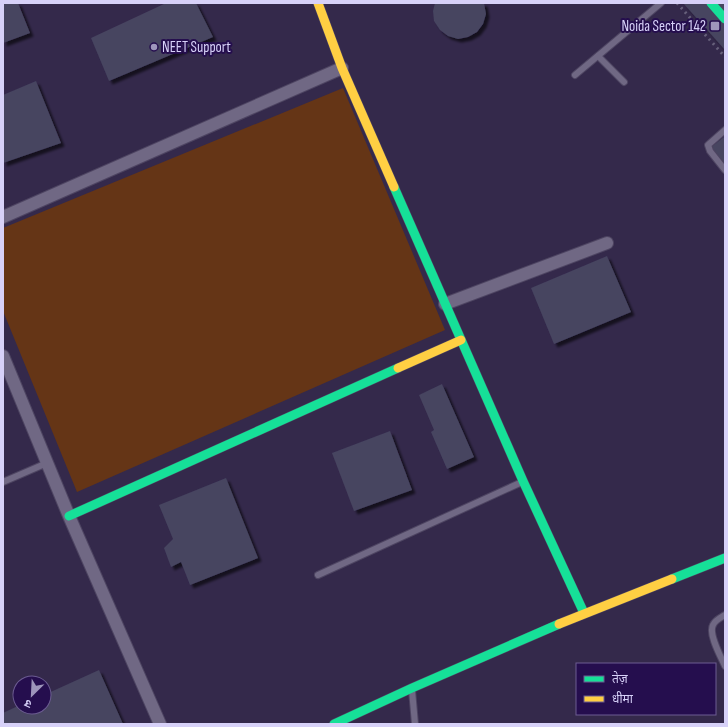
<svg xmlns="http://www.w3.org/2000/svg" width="728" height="727" viewBox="0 0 728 727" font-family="'Sofia Sans Condensed','Noto Sans Devanagari',sans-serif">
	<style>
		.green { fill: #653516 }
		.building { fill: #464460; filter: url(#shadow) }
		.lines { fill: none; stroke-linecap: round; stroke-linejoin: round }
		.lane-casing { stroke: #4e4562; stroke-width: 8 }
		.street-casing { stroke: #4e4562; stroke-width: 14 }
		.fast-casing { stroke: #4e4562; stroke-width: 10 }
		.slow-casing { stroke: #4e4562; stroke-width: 10 }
		.lane { stroke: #706884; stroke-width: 6 }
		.street { stroke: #706884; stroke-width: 12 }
		.fast { stroke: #16e098; stroke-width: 9 }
		.slow { stroke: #ffcf43; stroke-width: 9 }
		.rail { stroke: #67607b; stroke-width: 3; stroke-dasharray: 2 4; stroke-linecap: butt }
		.poi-dot { fill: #9e96bb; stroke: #250e4e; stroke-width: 1.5 }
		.labels { text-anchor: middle; stroke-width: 4; stroke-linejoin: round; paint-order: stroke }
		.poi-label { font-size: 15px; fill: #d7d1f8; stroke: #250e4e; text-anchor: end }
	</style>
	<defs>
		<filter id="shadow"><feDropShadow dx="3.5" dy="3.5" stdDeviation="1" flood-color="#0009"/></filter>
	</defs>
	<rect width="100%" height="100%" fill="#34294b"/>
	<!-- green -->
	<path class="green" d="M343,88l102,242 -368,162 -74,-181v-83z"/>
	<!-- building -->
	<g class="building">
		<path d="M3,3h15l12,30 -27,10z"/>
		<path d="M166,3h30l17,34 -104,44 -18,-43z"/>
		<path d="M435,3h49l2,11 -3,10 -6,8 -9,5 -10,2 -10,-3 -8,-6 -6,-9 -1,-10z"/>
		<path d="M683,3h42v47z"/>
		<path d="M36,81l25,62 -58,20v-68z"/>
		<path d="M724,137l1,1v26l-14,-17z"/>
		<path d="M607,256l24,56 -77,32 -23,-56z"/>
		<path d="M442,384l32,73 -27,12 -16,-37 3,-2 -15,-35z"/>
		<path d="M390,431l22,59 -58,21 -22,-58z"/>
		<path d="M226,478l32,80 -68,27 -9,-23 -10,5 -7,-19 9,-9 -14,-34z"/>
		<path d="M99,670l24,54h-120v-11l17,-8v2h24v-12z"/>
	</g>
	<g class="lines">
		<defs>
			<g id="lane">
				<path d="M598,56l26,26"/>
				<path d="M575,75l86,-72"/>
				<path d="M725,130l-17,15 2,6 15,19"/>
				<path d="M3,482l44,-19"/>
				<path d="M318,575l204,-93"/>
				<path d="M725,615c-5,3 -10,5 -12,10 -5,9 8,32 12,41"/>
				<path d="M412,690l3,34"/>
			</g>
			<g id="street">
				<path d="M3,217l339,-149"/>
				<path d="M445,304l162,-61"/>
				<path d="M3,356l66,160 91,208"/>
			</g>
			<g id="fast">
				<path d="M711,3l14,16"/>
				<path d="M394,187l129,294 61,132"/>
				<path d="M69,516l329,-148"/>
				<path d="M672,579l53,-21"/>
				<path d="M334,724l78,-36 147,-64"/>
			</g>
			<g id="slow">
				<path d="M318,3l24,65 52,119"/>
				<path d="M398,368l63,-28"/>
				<path d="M559,624l113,-45"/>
			</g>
		</defs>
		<!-- lane casing -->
		<use href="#lane" class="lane-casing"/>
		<!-- street casing -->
		<use href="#street" class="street-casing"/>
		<!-- fast casing -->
		<use href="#fast" class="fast-casing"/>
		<!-- slow casing -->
		<use href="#slow" class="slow-casing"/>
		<!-- lane -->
		<use href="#lane" class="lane"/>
		<!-- street -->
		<use href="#street" class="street"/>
		<!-- fast -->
		<use href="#fast" class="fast"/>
		<!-- slow -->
		<use href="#slow" class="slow"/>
		<!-- rail -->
		<path class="rail" d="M677,3l48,54"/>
	</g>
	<!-- markers -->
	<g class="poi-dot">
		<rect x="710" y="21" width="10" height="10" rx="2"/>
		<circle cx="154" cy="47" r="4"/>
	</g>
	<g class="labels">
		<!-- poi labels -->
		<g class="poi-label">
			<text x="706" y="31">Noida Sector 142</text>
			<text x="162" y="52" text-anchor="start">NEET Support</text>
		</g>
	</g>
	<!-- border -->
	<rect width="728" height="727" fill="none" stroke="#d7d1f8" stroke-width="8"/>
	<!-- legend -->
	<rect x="576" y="663" width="140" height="52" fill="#250e4e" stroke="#6c5c92"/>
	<rect x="584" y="676" width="20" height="6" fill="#16e098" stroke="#6c5c92"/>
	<text x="612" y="683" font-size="12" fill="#d7d1f8">तेज़</text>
	<rect x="584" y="696" width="20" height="6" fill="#ffcf43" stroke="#6c5c92"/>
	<text x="612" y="703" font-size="12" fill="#d7d1f8">धीमा</text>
	<!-- north arrow -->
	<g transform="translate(32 695) rotate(204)"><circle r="19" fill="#250e4e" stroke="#6c5c92"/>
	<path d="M0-3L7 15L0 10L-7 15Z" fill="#9e96bb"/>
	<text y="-6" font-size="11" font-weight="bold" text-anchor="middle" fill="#d7d1f8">उ</text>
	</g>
</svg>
